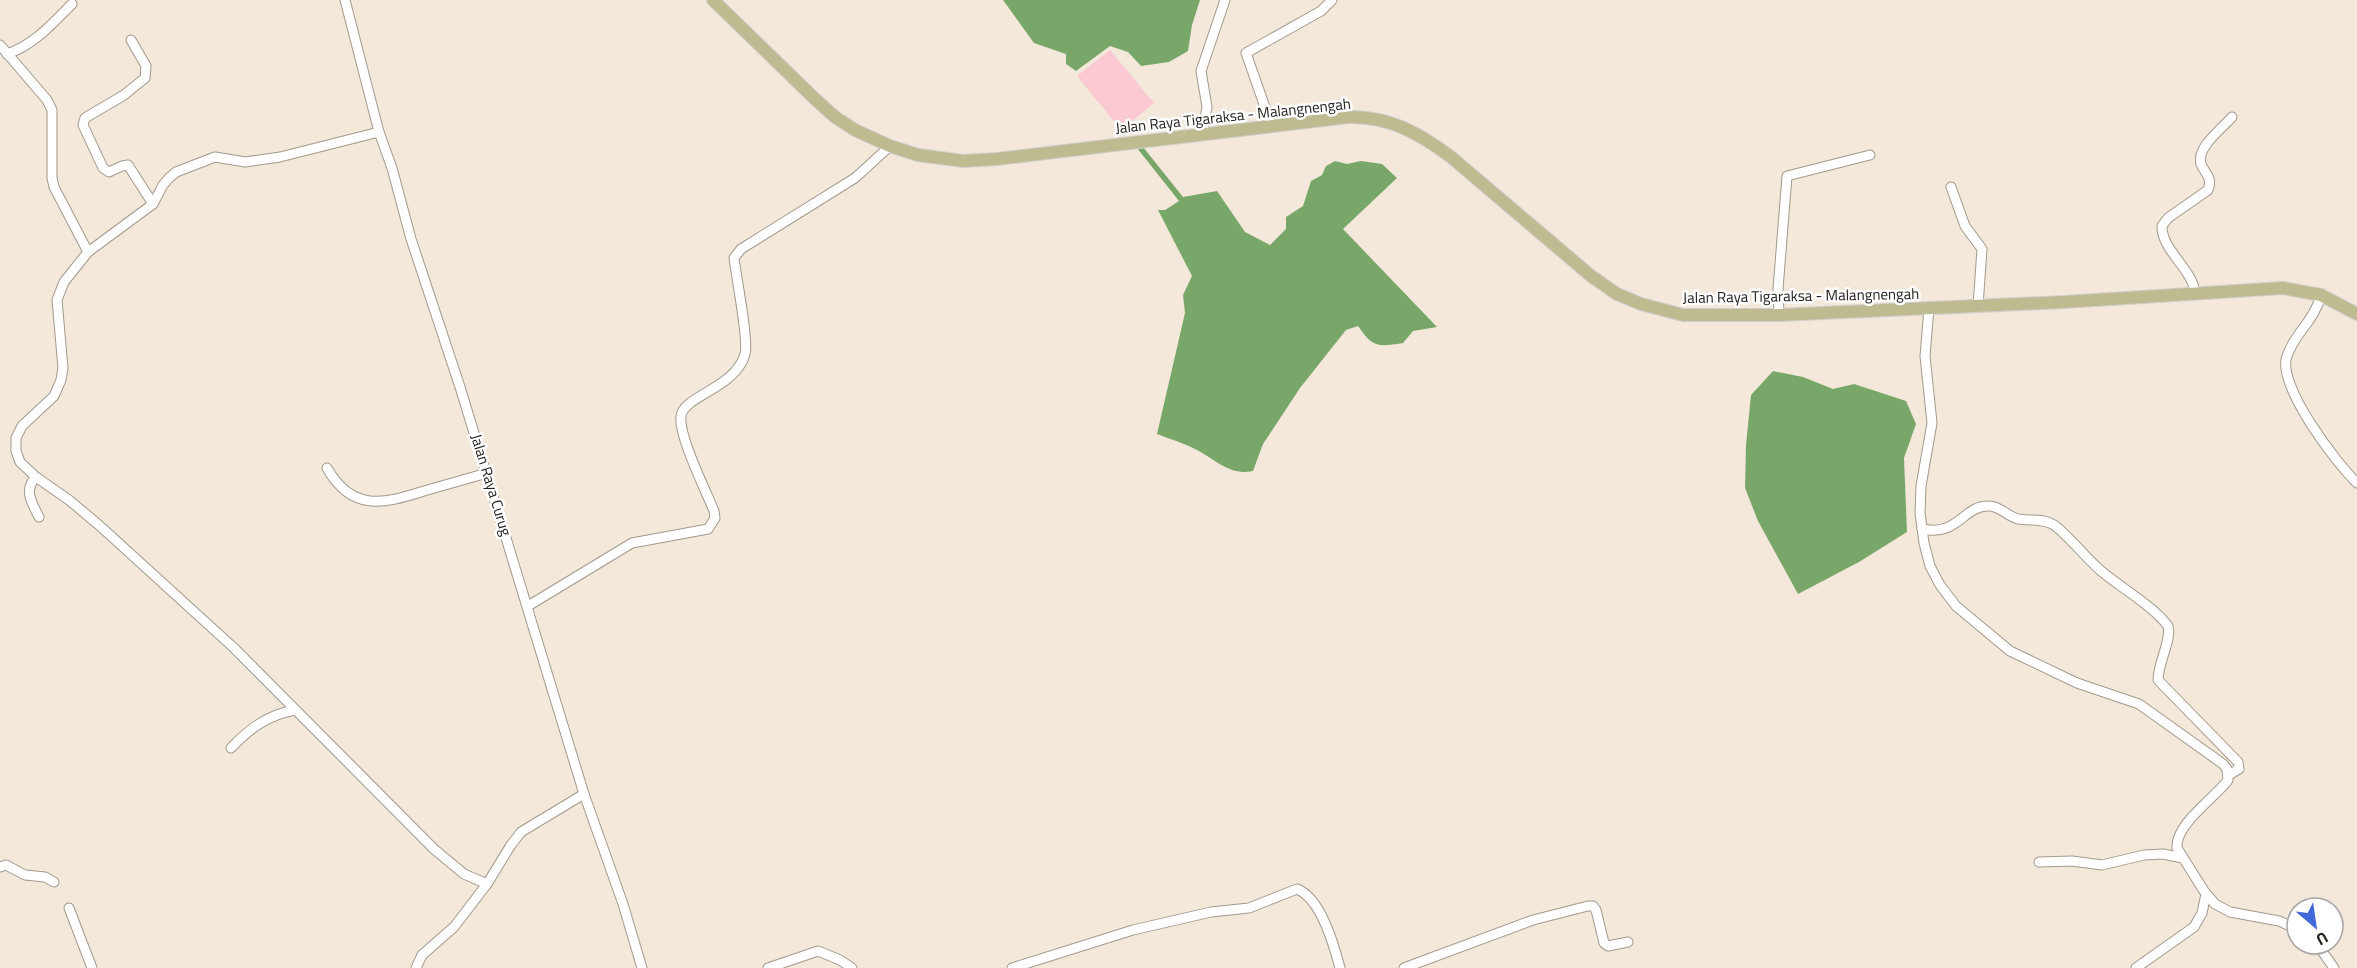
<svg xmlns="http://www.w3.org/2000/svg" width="2357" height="968" viewBox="0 0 2357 968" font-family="'Titillium Web',sans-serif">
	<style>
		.green { fill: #fbc9d2 }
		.water { fill: #78a769 }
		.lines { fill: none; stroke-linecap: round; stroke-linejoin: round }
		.minor-casing { stroke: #a3998c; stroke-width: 11 }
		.major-casing { stroke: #cfcecd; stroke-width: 14 }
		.minor { stroke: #fff; stroke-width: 9 }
		.major { stroke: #bebb91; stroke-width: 12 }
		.labels { text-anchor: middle; stroke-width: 5; stroke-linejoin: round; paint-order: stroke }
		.street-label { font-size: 15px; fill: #24201b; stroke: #fff }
	</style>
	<rect width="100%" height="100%" fill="#f3e8da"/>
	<!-- green -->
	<path class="green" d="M1110,50l44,53 -33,27 -44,-54z"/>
	<!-- water -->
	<g class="water">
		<path d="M1003,0h197l-8,25 -4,26 -19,11 -28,4 -13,-14 -18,-6 -34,25 -10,-7v-10l-32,-11z"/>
		<path d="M1143,147l40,50 34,-6 28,41 25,13 16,-16v-12l17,-11 8,-25 11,-6 4,-9 9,-5 12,3 14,-3 21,3 15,14 -54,51 94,98 -24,4 -10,12c-25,4 -30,5 -45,-17l-12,4 -46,58 -37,56 -10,27c-23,5 -37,-11 -56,-21 -13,-7 -27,-11 -40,-16l28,-121 -2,-18 9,-19 -34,-66h7l14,-9 -42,-53z"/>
		<path d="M1773,371l30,6 30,12 21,-5 52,17 10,23 -12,34 3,74 -48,30 -61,32 -40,-73 -13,-33 1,-43 5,-50z"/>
	</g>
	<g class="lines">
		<defs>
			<g id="minor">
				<path d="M345,0l34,132 13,36 19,71 49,148 124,407 39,110 19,64"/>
				<path d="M131,40l15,26 -1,12 -21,17 -39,23 -2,7 20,43 6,4 13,-6 6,-1 25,39"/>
				<path d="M0,45l47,55 5,10v68l2,9 34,65"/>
				<path d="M7,54c27,-9 46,-31 65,-50"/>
				<path d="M1272,127l-26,-74 75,-42 11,-11"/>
				<path d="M379,132l-99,25 -35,5 -30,-5 -39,15 -7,6 -6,7 -10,19 -65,48 -24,30 -7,18 6,68 -2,12 -7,16 -32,30 -6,12v13l4,11 16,15 33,23 31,26 134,122 200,201 30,25 23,10 24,-39 10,-13 63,-38"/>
				<path d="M1202,135l5,-28 -6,-36 24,-71"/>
				<path d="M1951,187l14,39 17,23 -4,57"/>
				<path d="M2195,292c-3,-23 -34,-43 -33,-66l6,-8 40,-28c5,-13 -3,-16 -7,-26 -5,-17 22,-36 31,-47"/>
				<path d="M2321,295c-7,27 -26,37 -34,61 -11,28 49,107 70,127"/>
				<path d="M1929,308l-4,48 7,67 -11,63 -1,27 4,30 6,23 10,19 16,21 54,45 67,32 62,21 84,60 4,5 1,11c-13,18 -53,44 -51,68l27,43 11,13 15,8 49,9 18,8"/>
				<path d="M1779,315l-1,-26 9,-113 83,-21"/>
				<path d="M327,468c25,44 56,36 97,23 21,-6 42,-12 63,-18"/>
				<path d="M36,477c-13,13 -4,26 3,40"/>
				<path d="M1922,529c37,8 41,-24 67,-23 11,0 18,10 29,13 12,2 25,-1 36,6 14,10 32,33 46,45 21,18 52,35 68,56 4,14 -10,36 -10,54l80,82 1,7 -10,6"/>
				<path d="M528,606l104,-63 76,-14 7,-11 -1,-7c-8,-20 -36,-76 -33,-95 2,-20 55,-28 64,-62 4,-13 -9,-78 -11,-96l7,-9 114,-71 35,-32"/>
				<path d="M231,748c19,-20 37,-33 64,-38"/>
				<path d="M2039,862l33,-1 30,4 42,-10 19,-1 20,4"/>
				<path d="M0,867l6,-2 19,10 20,2 9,5"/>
				<path d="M69,908l23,60"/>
				<path d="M2317,944l17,24"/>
				<path d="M416,968l6,-13 32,-28 33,-43"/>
				<path d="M768,968l50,-17 22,9 12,8"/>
				<path d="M1012,968l121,-38 78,-18 38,-4 48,-19c24,9 37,56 43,79"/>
				<path d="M1404,968l129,-48 55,-14h5l3,4 8,33 4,3 20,-4"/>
				<path d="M2136,968l58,-41 8,-14 4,-19"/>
			</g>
			<path id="major" d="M713,0l102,99 20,18 20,13 35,16 28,9 45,6 34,-2 351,-42c41,-1 71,16 103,40l140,119 26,18 24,10 42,11h96l285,-13 219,-14 38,7 36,19"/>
		</defs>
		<!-- minor casing -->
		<use href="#minor" class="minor-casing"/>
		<!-- major casing -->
		<use href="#major" class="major-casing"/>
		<!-- minor -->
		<use href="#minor" class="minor"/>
		<!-- major -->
		<use href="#major" class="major"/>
	</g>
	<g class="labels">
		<!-- street labels -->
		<g class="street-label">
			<text transform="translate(1233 116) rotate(-6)" y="5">Jalan Raya Tigaraksa - Malangnengah</text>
			<text transform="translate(1801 296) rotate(-1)" y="5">Jalan Raya Tigaraksa - Malangnengah</text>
			<text transform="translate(491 485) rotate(73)" y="5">Jalan Raya Curug</text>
		</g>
	</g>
	<!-- north arrow -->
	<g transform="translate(2315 926) rotate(151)"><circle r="28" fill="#ffffff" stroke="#a7a6a4" stroke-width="1.5"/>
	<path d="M0-4.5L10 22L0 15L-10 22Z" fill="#4369db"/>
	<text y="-9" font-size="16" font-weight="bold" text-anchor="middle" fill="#24201b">U</text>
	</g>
</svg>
